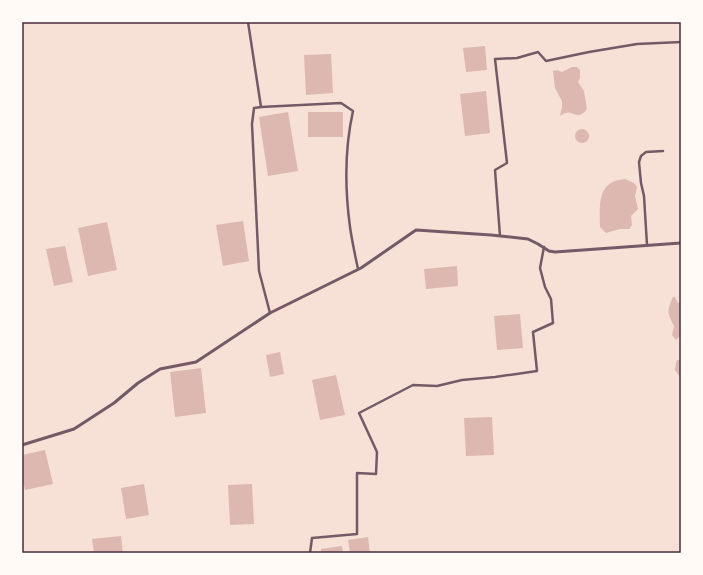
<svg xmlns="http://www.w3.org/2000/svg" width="703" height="575" viewBox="0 0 703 575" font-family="Figtree,sans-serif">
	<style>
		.water { fill: #dcb8b0 }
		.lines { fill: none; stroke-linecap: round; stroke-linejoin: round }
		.minor { stroke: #755966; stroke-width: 2.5 }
		.tertiary { stroke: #755966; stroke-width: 3 }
		.neatline { fill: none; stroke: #4a2c40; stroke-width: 1.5 }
	</style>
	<rect width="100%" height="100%" fill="#f7e1d7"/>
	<!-- water -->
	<g class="water">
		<path d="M485,46l2,24 -21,2 -3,-24z"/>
		<path d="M331,54l2,39 -27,2 -2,-40z"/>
		<path d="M572,67h5l3,3v8l-2,4 6,9 3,18c-9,12 -13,2 -21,4 -2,0 -4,2 -6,3l2,-9v-6l-7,-13 -2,-17 4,-1 5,2z"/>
		<path d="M486,91l4,42 -25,3 -5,-42z"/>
		<path d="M288,112l10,59 -30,5 -9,-59z"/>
		<rect x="308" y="112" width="35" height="25"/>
		<circle cx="582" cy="136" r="7"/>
		<path d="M625,179l9,4 3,4 -2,9 3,13 -7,7 1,9 -3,4h-9l-14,4 -6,-6c0,-21 -4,-46 25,-48z"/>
		<path d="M243,221l6,40 -26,5 -7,-41z"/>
		<path d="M107,222l10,48 -29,6 -10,-48z"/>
		<path d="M65,246l8,36 -19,4 -8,-37z"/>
		<path d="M457,266l1,20 -32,3 -2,-20z"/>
		<path d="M673,297h2l3,6h3v32l-5,5 -4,-5 2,-9c-7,-14 -7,-15 -1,-29z"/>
		<path d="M520,314l3,34 -26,2 -3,-34z"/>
		<path d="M280,352l4,22 -14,3 -4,-22z"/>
		<path d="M677,360h4v18l-6,-8 1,-7z"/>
		<path d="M201,368l5,45 -31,4 -5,-45z"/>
		<path d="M336,375l9,40 -25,5 -8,-40z"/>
		<path d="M492,417l2,38 -28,1 -2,-38z"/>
		<path d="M45,450l8,34 -28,6 -3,-14v-21z"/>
		<path d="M144,484l5,31 -23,4 -5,-31z"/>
		<path d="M252,484l2,40 -24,1 -2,-40z"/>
		<path d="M121,536l2,17h-29l-2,-14z"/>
		<path d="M368,537l2,16h-20l-2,-13z"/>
		<path d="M342,546l1,7h-22v-4z"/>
	</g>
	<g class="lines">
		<!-- minor -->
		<g class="minor">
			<path d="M248,22l13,85 -7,1 -2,16 7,147 11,42"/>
			<path d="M261,107l80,-4 12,8c-8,36 -8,79 -3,116 2,14 5,28 8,42"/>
			<path d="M500,236l-5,-66 12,-7 -12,-104 22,-1 21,-6 8,9 43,-9 48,-8 44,-2"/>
			<path d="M647,245l-3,-49 -3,-13 -2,-21 2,-6 5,-4 17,-1"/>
			<path d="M310,553l2,-15 45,-4v-61l19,1 1,-22 -18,-39 54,-28 24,1 25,-6 33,-3 42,-6 -4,-39 20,-9 -2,-24 -6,-12 -5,-19 4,-21"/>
		</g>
		<!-- tertiary -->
		<path class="tertiary" d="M22,445l52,-16 40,-26 24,-20 22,-14 36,-7 74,-49 91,-45 55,-38 75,5 37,4 10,5 11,7 6,1 126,-9"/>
	</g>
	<!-- border -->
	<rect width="703" height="575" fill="none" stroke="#fffaf5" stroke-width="46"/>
	<rect x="23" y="23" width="657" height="529" class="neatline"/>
</svg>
